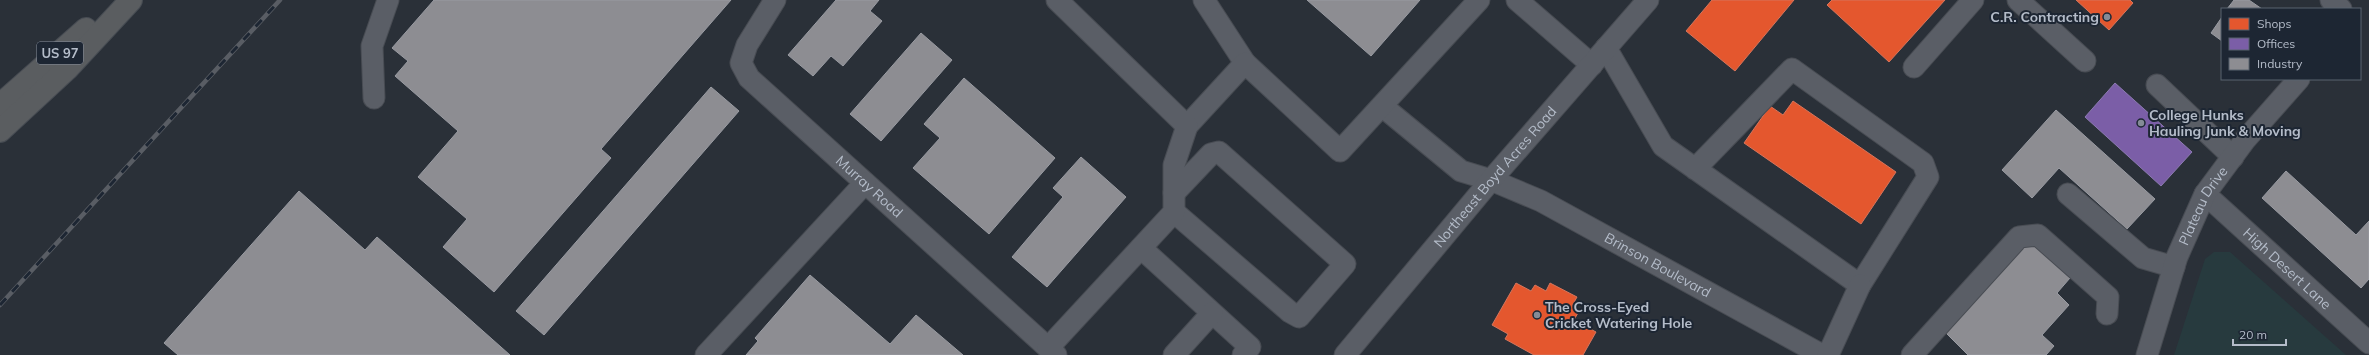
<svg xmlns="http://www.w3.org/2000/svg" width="2369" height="355" viewBox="0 0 2369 355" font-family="Mulish,sans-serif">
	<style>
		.green { fill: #273a3e }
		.shops { fill: #e4572e; stroke: #d6755c }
		.offices { fill: #7b5ea7; stroke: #8c7ab1 }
		.industry { fill: #8d8d92; stroke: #999ba2 }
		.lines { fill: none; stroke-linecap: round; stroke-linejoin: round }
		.minor-casing { stroke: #484c53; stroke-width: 23 }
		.highway-casing { stroke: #474c53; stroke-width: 24 }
		.minor { stroke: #5a5e66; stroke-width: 21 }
		.highway { stroke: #5a5d60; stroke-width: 22 }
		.rail-casing { stroke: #595d64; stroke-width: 4.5 }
		.rail { stroke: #1d2633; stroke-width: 3; stroke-dasharray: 9; stroke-linecap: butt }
		.poi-dot { fill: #848b96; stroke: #1d2633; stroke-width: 1.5 }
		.labels { text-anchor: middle; stroke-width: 4; stroke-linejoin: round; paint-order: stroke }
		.shield { fill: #1d2633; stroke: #878f9c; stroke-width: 1 }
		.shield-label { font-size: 13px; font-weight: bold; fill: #b4bcc9 }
		.poi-label { font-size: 14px; font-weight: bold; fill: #b4bcc9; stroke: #1d2633; text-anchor: start }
		.street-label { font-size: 14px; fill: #b4bcc9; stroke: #1d2633 }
	</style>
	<rect width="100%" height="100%" fill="#2a3038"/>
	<!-- green -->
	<path class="green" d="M2214,252h16l116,103h-172l31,-96z"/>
	<!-- shops -->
	<g class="shops">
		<path d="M1712,0h82l-59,71 -49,-40z"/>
		<path d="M1832,0h113l-56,62 -62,-57z"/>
		<path d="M2076,0h54l3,3 -24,27z"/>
		<path d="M1793,101l103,71 -35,52 -117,-81 26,-37 13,9z"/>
		<path d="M1516,283l15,8 4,-6 11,6 4,-8 27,14 -5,9 7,5 -5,9 22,12 -13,23h-49l-29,-16 3,-5 -16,-9z"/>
	</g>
	<!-- offices -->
	<path class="offices" d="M2115,83l77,69 -31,34 -76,-69z"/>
	<!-- industry -->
	<g class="industry">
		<path d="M434,0h297l-130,149 10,9 -117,134 -51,-45 24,-28 -49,-42 40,-46 -63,-55 13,-15 -16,-13z"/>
		<path d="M836,0h43l-9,11 12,10 -39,45 -12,-10 -18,20 -25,-21z"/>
		<path d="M1307,0h113l-49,56z"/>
		<path d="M2234,0h15l13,9h-35z"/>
		<path d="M2222,17v24l-11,-8z"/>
		<path d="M921,33l31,27 -71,81 -31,-27z"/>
		<path d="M964,78l91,80 -66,76 -76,-66 27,-30 -16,-14z"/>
		<path d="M711,87l28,24 -195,224 -28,-24z"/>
		<path d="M2056,110l99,89 -28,30 -68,-61 -27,30 -30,-28z"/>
		<path d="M1081,157l45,40 -79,90 -35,-30 51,-60 -10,-9z"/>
		<path d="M2286,171l70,64 13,-14v58l-8,9 -99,-90z"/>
		<path d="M299,191l66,59 12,-13 133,118h-332l-14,-12z"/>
		<path d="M2025,238l45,40 -13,15 12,12 -27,30 12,11 -8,9h-78l-26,-26z"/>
		<path d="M810,275l80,69 26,-29 47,40h-217l12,-14 -3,-3z"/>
	</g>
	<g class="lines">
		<defs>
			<g id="minor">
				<path id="s1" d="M775,0l-28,45 -6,18 8,15 307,277"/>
				<path d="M1204,0l41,63"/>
				<path d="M1517,0l75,65"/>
				<path d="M2018,0l67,61"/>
				<path d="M2331,0l10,9"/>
				<path d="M1606,48l57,98 197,139 68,-108 -5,-14 -131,-94 -97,100"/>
				<path d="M1914,67l59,-67"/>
				<path d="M2157,85l76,72"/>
				<path d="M374,98l-2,-52 16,-46"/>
				<path id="s2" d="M1382,106l79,65 30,9 50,21 281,154"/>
				<path d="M1187,126l58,-63 95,88 139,-151"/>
				<path d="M1174,193l37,-39 8,-2 126,112 -46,53 -9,-5 -116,-100"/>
				<path d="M2068,194l75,64 31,9"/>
				<path id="s3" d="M2205,194l164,149"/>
				<path d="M1141,248l109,99 -7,8"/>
				<path d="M1048,348l126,-136v-47l13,-39 -130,-126"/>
				<path d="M706,355l159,-172"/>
				<path d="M1174,355l38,-42"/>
				<path id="s4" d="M1345,355l146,-175 157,-180"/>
				<path d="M1828,355l32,-70"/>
				<path d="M1912,355l107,-118 19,-2 70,62 -1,17"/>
				<path id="s5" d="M2147,355l30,-98 28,-63 40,-54 54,-61"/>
			</g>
			<g id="highway">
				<path d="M0,105l86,-76"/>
				<path d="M0,131l67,-62 64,-69"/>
			</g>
		</defs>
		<!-- minor casing -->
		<use href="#minor" class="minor-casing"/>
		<!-- highway casing -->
		<use href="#highway" class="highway-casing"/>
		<!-- minor -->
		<use href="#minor" class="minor"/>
		<!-- highway -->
		<use href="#highway" class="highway"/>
		<defs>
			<path id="rail" d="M0,305l280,-305"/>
		</defs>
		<!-- rail casing -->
		<use href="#rail" class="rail-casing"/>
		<!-- rail -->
		<use href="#rail" class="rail"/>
	</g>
	<!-- markers -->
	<g class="poi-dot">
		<circle cx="2107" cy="17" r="4"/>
		<circle cx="2141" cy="123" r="4"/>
		<circle cx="1537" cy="315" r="4"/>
	</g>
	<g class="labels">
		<!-- shield labels -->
		<rect class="shield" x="37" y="42" width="46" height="22" rx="3"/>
		<g class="shield-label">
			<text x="60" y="58">US 97</text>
		</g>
		<!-- poi labels -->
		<g class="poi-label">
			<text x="2099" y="22" text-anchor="end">C.R. Contracting</text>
			<text x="2149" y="120">College Hunks<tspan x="2149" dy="16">Hauling Junk &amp; Moving</tspan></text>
			<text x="1545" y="312">The Cross-Eyed<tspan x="1545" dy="16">Cricket Watering Hole</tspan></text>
		</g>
		<!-- street labels -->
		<g class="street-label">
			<text dy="5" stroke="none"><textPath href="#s4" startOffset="233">Northeast Boyd Acres Road</textPath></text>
			<text dy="5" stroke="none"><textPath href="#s1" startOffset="251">Murray Road</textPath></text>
			<text dy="5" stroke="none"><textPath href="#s5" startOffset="160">Plateau Drive</textPath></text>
			<text dy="5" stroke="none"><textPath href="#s2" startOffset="321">Brinson Boulevard</textPath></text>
			<text dy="5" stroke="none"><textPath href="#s3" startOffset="111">High Desert Lane</textPath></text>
		</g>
	</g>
	<!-- legend -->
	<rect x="2221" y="8" width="140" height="72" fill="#1d2633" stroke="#59626f"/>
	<rect x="2229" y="18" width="20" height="12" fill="#e4572e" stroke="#59626f"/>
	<text x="2257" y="28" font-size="12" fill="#b4bcc9">Shops</text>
	<rect x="2229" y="38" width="20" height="12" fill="#7b5ea7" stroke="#59626f"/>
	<text x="2257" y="48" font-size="12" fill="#b4bcc9">Offices</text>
	<rect x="2229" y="58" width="20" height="12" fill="#8d8d92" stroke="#59626f"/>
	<text x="2257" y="68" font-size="12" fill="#b4bcc9">Industry</text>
	<!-- scale -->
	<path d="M2233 339v6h53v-6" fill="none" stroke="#b4bcc9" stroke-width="2"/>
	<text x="2239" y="339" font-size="12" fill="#b4bcc9" stroke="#1d2633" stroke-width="3" paint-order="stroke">20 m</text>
</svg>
